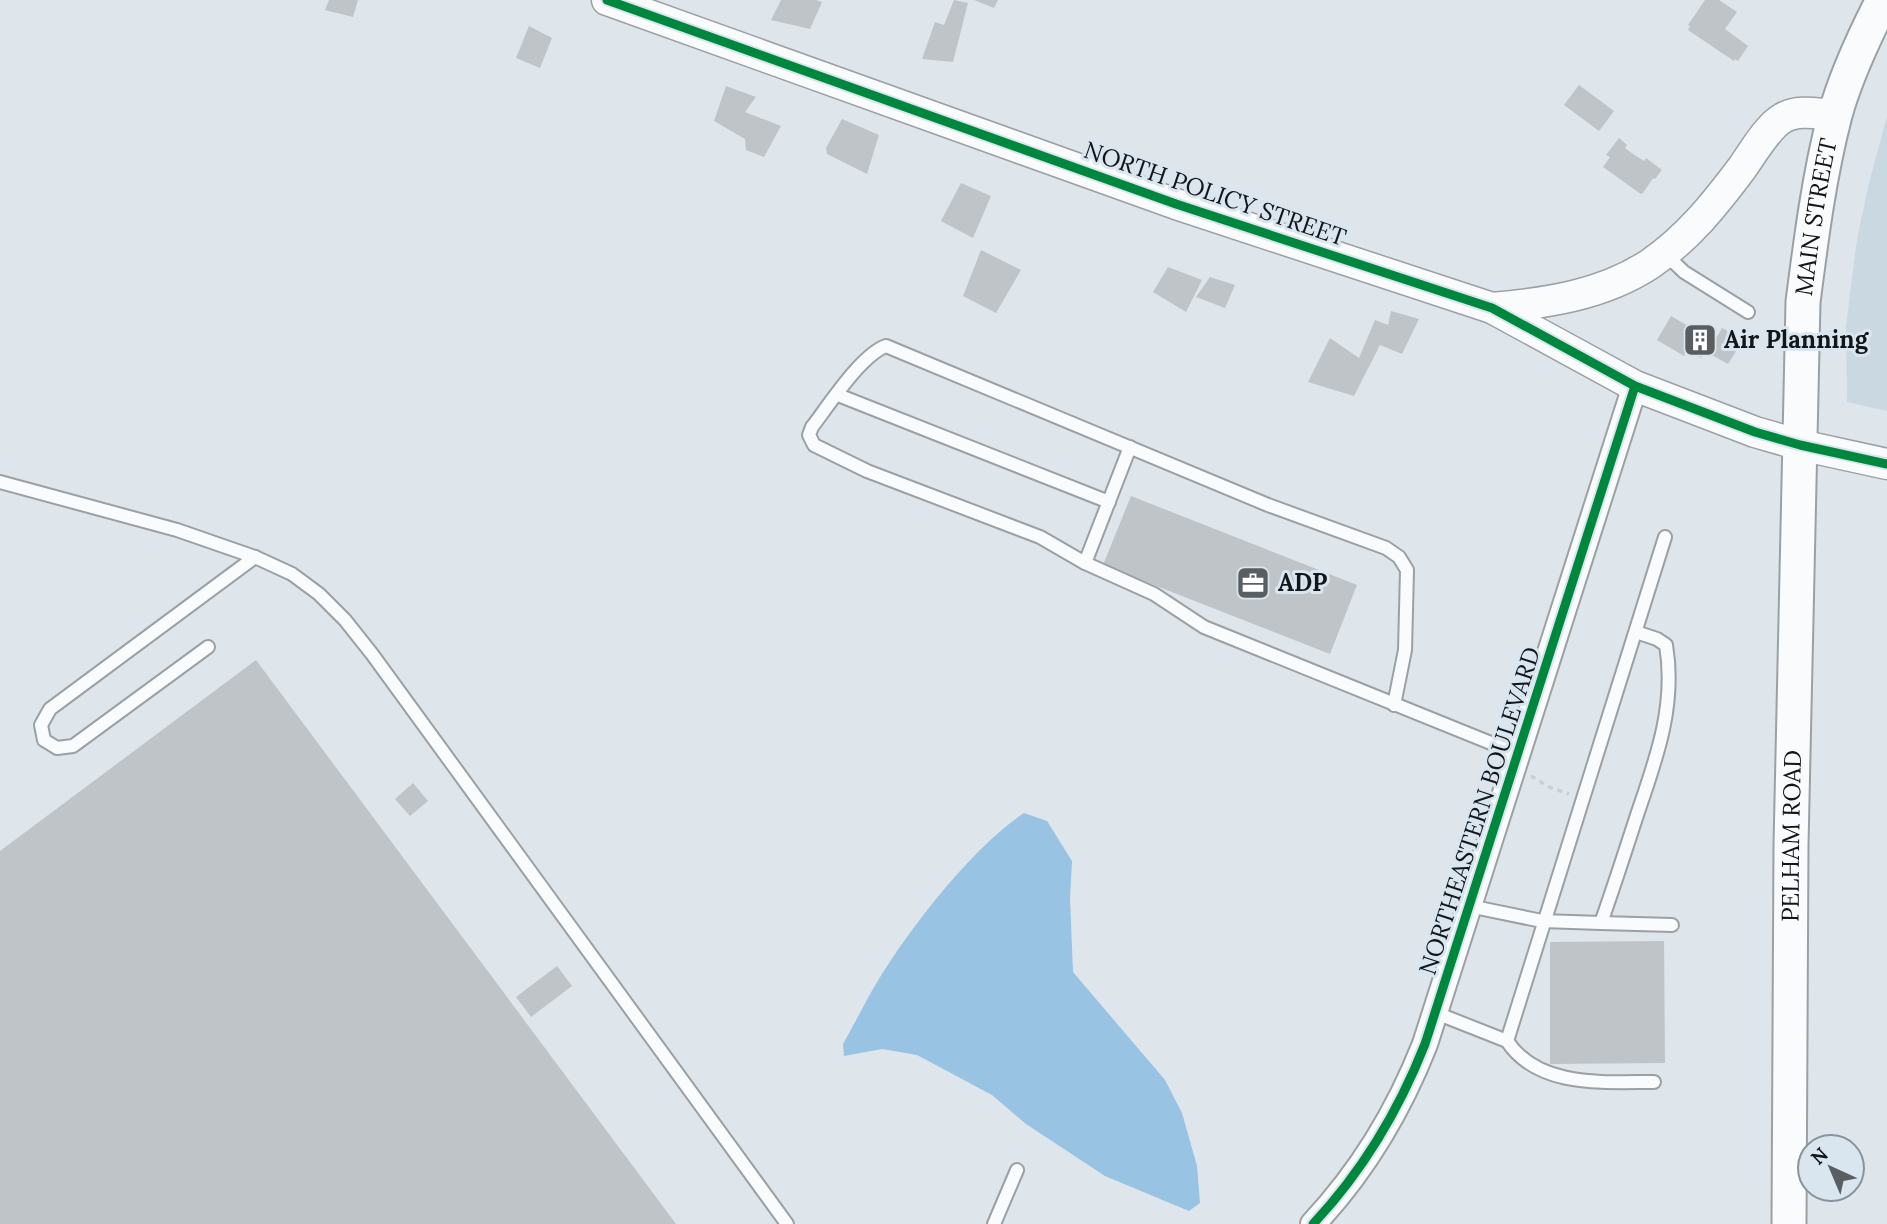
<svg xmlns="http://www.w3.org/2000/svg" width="1887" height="1224" viewBox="0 0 1887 1224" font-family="Lora,serif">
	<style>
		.built { fill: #cad8e2 }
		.water { fill: #99c3e3 }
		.building { fill: #bfc4c9 }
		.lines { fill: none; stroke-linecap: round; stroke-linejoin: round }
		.service-casing { stroke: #9ba0a5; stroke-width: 16 }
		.minor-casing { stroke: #9ba0a5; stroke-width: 28 }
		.tertiary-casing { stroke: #9ba0a5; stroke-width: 33 }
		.secondary-casing { stroke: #9ba0a5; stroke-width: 37 }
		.path { stroke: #ccced0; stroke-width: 3.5; stroke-dasharray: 5 5; stroke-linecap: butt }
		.service { stroke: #fafbfc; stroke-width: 12 }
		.minor { stroke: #fafbfc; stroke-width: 24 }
		.tertiary { stroke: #fafbfc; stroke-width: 30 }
		.secondary { stroke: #fafbfc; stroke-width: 33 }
		.cycleway-casing { stroke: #d9e6f0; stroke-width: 13 }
		.cycleway { stroke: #00873e; stroke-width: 9 }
		.labels { text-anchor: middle; stroke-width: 6; stroke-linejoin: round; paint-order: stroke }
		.street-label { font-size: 24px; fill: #121619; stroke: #d9e6f0 }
		.poi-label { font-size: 24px; font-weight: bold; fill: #121619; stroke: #d9e6f0; text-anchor: start }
	</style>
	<rect width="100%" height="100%" fill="#dee5eb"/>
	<!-- built -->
	<path class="built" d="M1887,117v294l-40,-9 -1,-76 11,-87 12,-56z"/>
	<!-- water -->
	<path class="water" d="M1024,813l23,8 25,40 -2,37 3,74 92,108 17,33 15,53 3,37 -11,8 -84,-35 -79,-52 -34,-29 -75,-40 -35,-6 -38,7 -1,-12c16,-28 30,-58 48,-84 33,-49 85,-115 133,-147z"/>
	<!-- building -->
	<g class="building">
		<path d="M329,0h29l-5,17 -28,-7z"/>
		<path d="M781,0h35l6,2 -12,27 -39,-9z"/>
		<path d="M954,0l14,3 -15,59 -31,-3 13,-37 9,3z"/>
		<path d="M974,0h24l-4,8z"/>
		<path d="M1705,0h14l18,12 -12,17 23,17 -10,15 -3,-2 -1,2 -46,-31 2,-4 -2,-1z"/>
		<path d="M529,26l23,12 -12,30 -24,-10z"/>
		<path d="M1579,85l35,26 -15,20 -35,-26z"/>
		<path d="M726,86l30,11 -11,15 36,14 -17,31 -18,-7 -1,-11 -31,-18z"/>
		<path d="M842,119l37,16 -12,39 -40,-20 -1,-6z"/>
		<path d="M1619,138l8,7 -2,3 8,6 11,7 2,-3 16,12 -7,9 -2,-1 -10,15 -2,1 -38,-27 7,-10 -4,-2z"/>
		<path d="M961,183l30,13 -18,42 -32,-17z"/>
		<path d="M981,250l40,20 -25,43 -33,-17z"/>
		<path d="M1168,267l34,13 -16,32 -33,-20z"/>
		<path d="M1210,277l25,8 -10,23 -29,-11z"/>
		<path d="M1391,311l28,8 -17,35 -22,-9 -26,51 -46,-14 22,-44 29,20 16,-38 13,5z"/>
		<path d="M1671,316l24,14 3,-5 19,12 5,-9 21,12 -15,24 -23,-13 -4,7 -14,-8 -3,6 -27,-16z"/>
		<path d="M1131,496l226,89 -27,69 -227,-89z"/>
		<path d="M256,660l420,564h-676v-373z"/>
		<path d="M413,783l15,18 -18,15 -15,-17z"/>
		<path d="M1664,941l1,122 -115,1v-122z"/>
		<path d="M557,966l15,20 -41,31 -15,-20z"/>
	</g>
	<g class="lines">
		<defs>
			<g id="service">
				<path d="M1664,253l20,19 64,40"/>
				<path d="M838,395l271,107"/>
				<path d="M0,482l177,48 78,27 37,17 27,20 26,26 27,34 415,570"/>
				<path d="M1085,563l45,-116"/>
				<path d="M208,647l-135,99 -16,2 -13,-8 -3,-15 9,-16 205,-152"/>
				<path d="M1394,705l11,-55 2,-80 -8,-13 -13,-9 -118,-43 -382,-159c-25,9 -57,59 -74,81l-3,8 5,10 53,26 173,66 45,26 69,31 50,33 314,127"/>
				<path d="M1469,906l73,15 59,2c13,-37 25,-74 37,-111 19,-55 38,-108 28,-167l-9,-6 -21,-7"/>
				<path d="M1601,923l71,2"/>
				<path d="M1436,1013l71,28 158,-504"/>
				<path d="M1507,1041c31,47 96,41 147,41"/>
				<path d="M994,1224l23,-54"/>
			</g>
			<path id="minor" d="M1313,1224c49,-52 86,-114 112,-180l210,-658"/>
			<g id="tertiary">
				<path d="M607,0l569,204 316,104 143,78 120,46 45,13 87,19"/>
				<path d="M1492,308c55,-5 111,-13 158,-44 38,-26 65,-60 92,-96 10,-14 26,-42 41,-50 15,-9 35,-4 52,-3"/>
			</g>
			<g id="secondary">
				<path id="s1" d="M1789,1224l2,-379 12,-543c8,-62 16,-126 32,-187 11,-40 29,-78 48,-115"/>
			</g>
		</defs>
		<!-- service casing -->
		<use href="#service" class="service-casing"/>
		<!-- minor casing -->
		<use href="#minor" class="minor-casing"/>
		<!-- tertiary casing -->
		<use href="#tertiary" class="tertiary-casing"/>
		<!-- secondary casing -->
		<use href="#secondary" class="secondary-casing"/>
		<!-- path -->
		<path class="path" d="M1531,776l18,11 20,7"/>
		<!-- service -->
		<use href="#service" class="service"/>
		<!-- minor -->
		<use href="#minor" class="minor"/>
		<!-- tertiary -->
		<use href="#tertiary" class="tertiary"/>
		<!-- secondary -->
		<use href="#secondary" class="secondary"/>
		<defs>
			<g id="cycleway">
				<path d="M607,0l569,204 316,104 143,78 120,46 45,13 87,19"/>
				<path d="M1313,1224c49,-52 86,-114 112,-180l210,-658"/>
			</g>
		</defs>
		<!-- cycleway casing -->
		<use href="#cycleway" class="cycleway-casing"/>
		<!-- cycleway -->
		<use href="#cycleway" class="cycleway"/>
	</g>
	<!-- icons -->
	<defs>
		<symbol id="building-square" viewBox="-11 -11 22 22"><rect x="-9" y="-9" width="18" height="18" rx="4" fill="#595e62" stroke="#d9e6f0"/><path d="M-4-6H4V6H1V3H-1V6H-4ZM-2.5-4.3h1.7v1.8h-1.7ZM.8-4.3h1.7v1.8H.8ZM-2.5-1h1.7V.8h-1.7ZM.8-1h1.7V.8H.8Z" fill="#fff"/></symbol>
		<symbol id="office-square" viewBox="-11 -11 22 22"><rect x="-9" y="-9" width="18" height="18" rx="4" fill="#595e62" stroke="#d9e6f0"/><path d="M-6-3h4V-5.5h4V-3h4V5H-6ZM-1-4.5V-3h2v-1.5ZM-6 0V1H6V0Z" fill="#fff"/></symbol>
	</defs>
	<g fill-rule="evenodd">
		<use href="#building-square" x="1681" y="321" width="38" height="38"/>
		<use href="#office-square" x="1234" y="564" width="38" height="38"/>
	</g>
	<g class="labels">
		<!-- street labels -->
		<g class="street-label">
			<text transform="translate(1215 194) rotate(19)" y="8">NORTH POLICY STREET</text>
			<text dy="8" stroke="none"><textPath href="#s1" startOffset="1008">MAIN STREET</textPath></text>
			<text transform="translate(1480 811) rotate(-72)" y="8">NORTHEASTERN BOULEVARD</text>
			<text dy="8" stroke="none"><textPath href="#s1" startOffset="388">PELHAM ROAD</textPath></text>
		</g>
		<!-- poi labels -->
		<g class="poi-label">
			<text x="1724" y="348">Air Planning</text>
			<text x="1278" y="591">ADP</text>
		</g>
	</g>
	<!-- north arrow -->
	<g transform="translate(1831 1168) rotate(316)"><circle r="33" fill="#d9e6f0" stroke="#89939a" stroke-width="2"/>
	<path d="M0-5L12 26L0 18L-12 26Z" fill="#595e62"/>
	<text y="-10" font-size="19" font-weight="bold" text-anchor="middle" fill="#121619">N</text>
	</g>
</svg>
